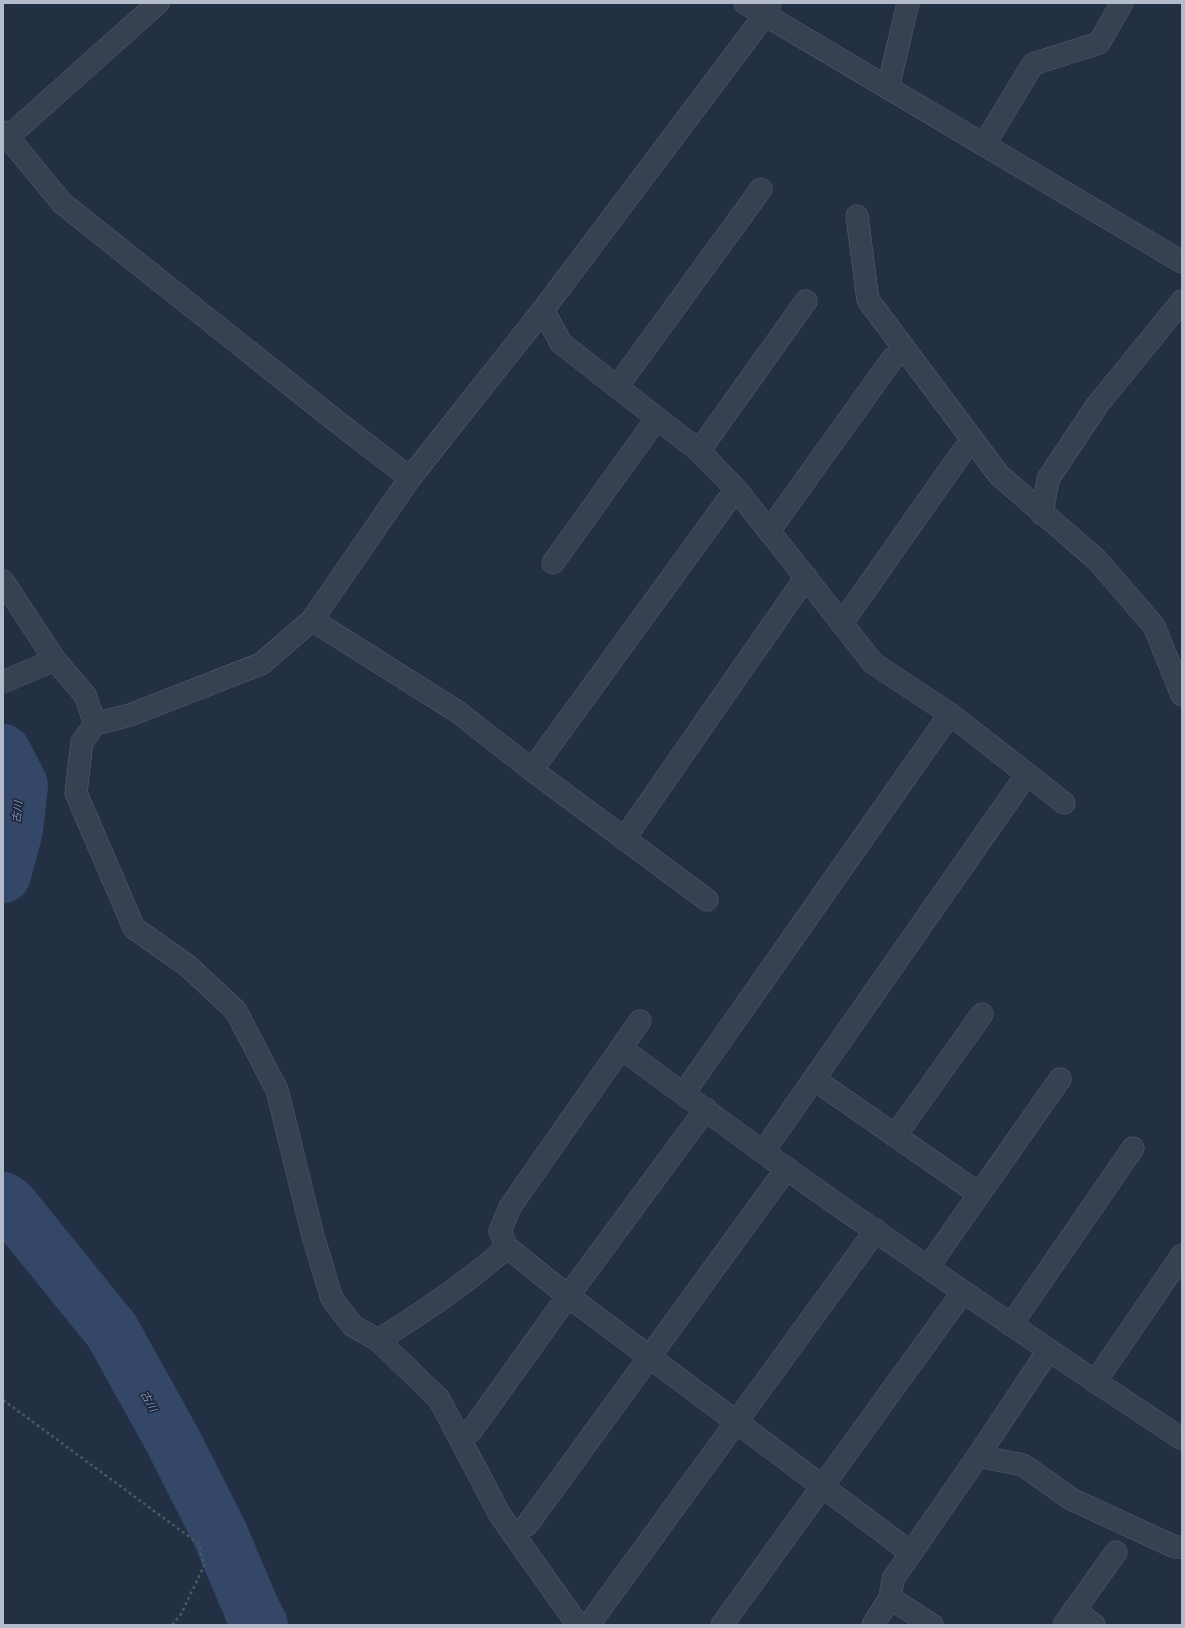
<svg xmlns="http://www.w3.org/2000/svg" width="1185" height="1628" viewBox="0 0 1185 1628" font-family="Ubuntu,'Noto Sans JP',sans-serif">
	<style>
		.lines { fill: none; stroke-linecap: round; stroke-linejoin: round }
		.river { stroke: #344769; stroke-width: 56 }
		.minor-casing { stroke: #555f6f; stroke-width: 23 }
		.path { stroke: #445b60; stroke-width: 2.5; stroke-dasharray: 3 3; stroke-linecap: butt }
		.minor { stroke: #384152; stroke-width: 22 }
		.labels { text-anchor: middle; stroke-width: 3; stroke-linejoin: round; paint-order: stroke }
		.water-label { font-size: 11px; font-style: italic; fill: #7a8fb6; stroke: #1c2637 }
	</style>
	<rect width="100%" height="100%" fill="#232f42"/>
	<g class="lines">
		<!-- river -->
		<g class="river">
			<path d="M3,752l17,33 -5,45 -12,45"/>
			<path d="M3,1200l7,5 102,126 61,110 47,93 33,78 7,13"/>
		</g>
		<defs>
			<g id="minor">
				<path d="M745,3l437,259"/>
				<path d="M888,88l20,-85"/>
				<path d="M3,132l5,5 150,-134"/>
				<path d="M8,137l54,66 274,218 74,57"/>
				<path d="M984,145l49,-81 66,-21 23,-40"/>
				<path d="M857,216l11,84 131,175 98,85 57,66 28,69"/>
				<path d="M543,310l18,33 138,108 37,38 137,174 77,51 114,89"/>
				<path d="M617,387l144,-198"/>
				<path d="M699,451l107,-150"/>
				<path d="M1042,514l6,-35 50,-75 84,-103"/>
				<path d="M769,531l124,-173"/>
				<path d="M553,563l104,-145"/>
				<path d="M3,581l52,79 30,35 10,29"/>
				<path d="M312,620l146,92 74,58 175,130"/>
				<path d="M842,623l121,-172"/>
				<path d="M3,682l52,-22"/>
				<path d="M532,770l204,-281"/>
				<path d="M624,839l182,-262"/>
				<path d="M640,1021l-130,186 -10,24 7,16 61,49 342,256"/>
				<path d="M622,1049c47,34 94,69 141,103 138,98 278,194 419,287"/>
				<path d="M814,1079l165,115"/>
				<path d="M684,1093l266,-379"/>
				<path d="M895,1136l87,-122"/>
				<path d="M763,1152l264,-378"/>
				<path d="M928,1267l132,-188"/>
				<path d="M1011,1325l122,-177"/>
				<path d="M378,1340c46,-28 89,-57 129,-93"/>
				<path d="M1095,1382l87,-127"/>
				<path d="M471,1431l97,-135 138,-187"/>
				<path d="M978,1456l45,9 48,34 104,48h7"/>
				<path d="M527,1525l260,-357"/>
				<path d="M890,1598l42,27"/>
				<path d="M1074,1610l20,15"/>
				<path d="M593,1619l283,-389"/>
				<path d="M578,1625l-78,-110 -61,-116 -61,-59 -25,-14 -21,-27 -19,-63 -36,-146 -41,-79 -48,-45 -54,-38 -58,-135 6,-51 13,-18 35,-9 131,-51 51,-44 98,-142 133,-168 222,-295 5,-12"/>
				<path d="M722,1625l241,-333"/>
				<path d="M873,1625l17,-27 3,-19 85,-123 70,-105"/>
				<path d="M1064,1625l52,-73"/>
			</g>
		</defs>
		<!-- minor casing -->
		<use href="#minor" class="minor-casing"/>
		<!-- path -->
		<path class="path" d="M3,1400l196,144 5,22 -23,48 -9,11"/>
		<!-- minor -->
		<use href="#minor" class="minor"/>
	</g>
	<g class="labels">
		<!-- water labels -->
		<g class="water-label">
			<text transform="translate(17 812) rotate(-83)" y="4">古川</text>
			<text transform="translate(149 1401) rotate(62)" y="4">古川</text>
		</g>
	</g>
	<!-- border -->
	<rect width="1185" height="1628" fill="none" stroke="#b4bccc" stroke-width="8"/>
</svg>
